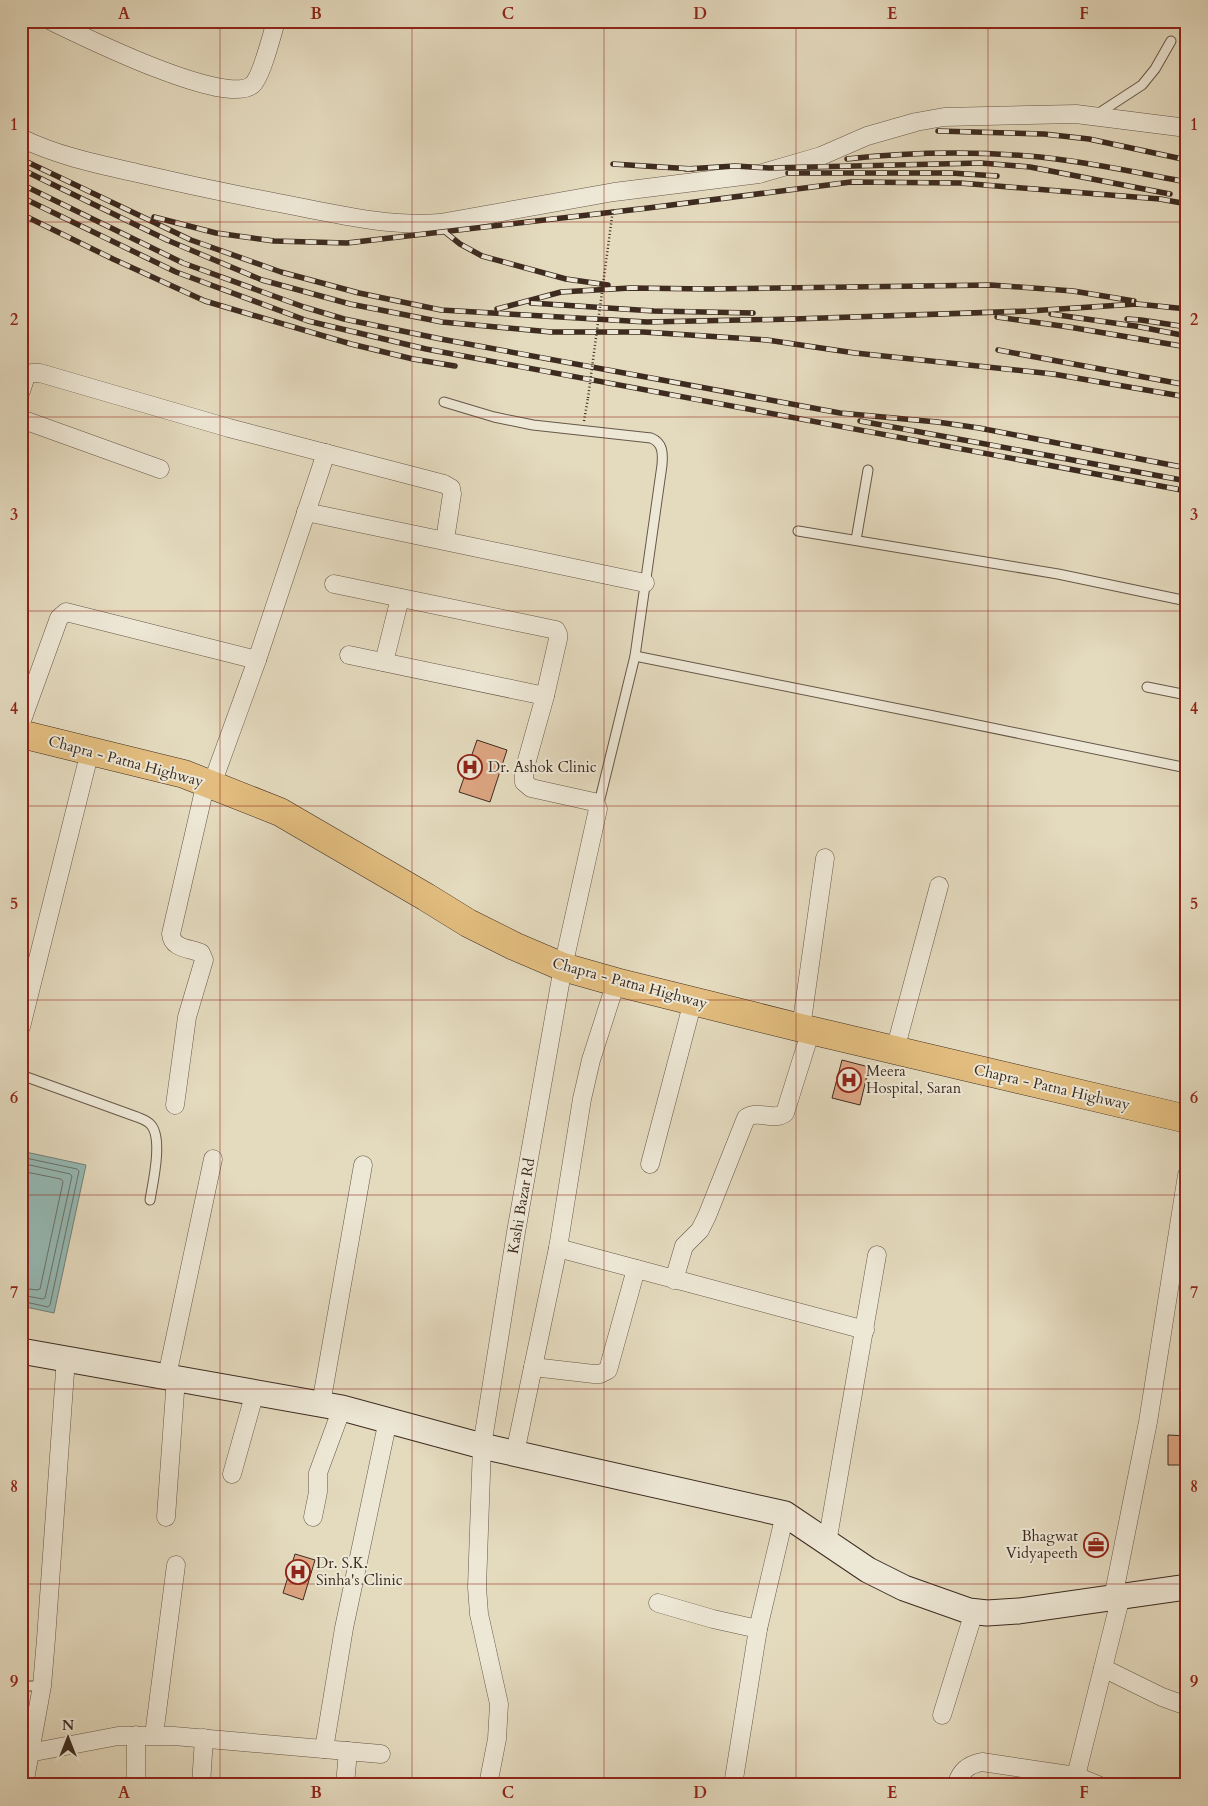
<svg xmlns="http://www.w3.org/2000/svg" width="1208" height="1806" viewBox="0 0 1208 1806" font-family="Cardo,serif">
	<style>
		.water { fill: #95bab5; stroke: #728179 }
		.lines { fill: none; stroke-linecap: round; stroke-linejoin: round }
		.shore { stroke: #69726a; stroke-width: 1 }
		.building { fill: #dea683; stroke: #3d2b20 }
		.lane-casing { stroke: #675748; stroke-width: 11 }
		.street-casing { stroke: #675748; stroke-width: 19 }
		.secondary-casing { stroke: #3d2b20; stroke-width: 27 }
		.highway-casing { stroke: #3d2b20; stroke-width: 29 }
		.path { stroke: #3d2b20; stroke-width: 2.5; stroke-dasharray: 1 2.5; stroke-linecap: butt }
		.lane { stroke: #ede7d5; stroke-width: 9 }
		.street { stroke: #ede7d5; stroke-width: 18 }
		.secondary { stroke: #ede7d5; stroke-width: 25 }
		.highway { stroke: #e2bd7f; stroke-width: 28 }
		.rail-casing { stroke: #3d2b20; stroke-width: 5.5 }
		.rail { stroke: #ede7d5; stroke-width: 4; stroke-dasharray: 11; stroke-linecap: butt }
		.path-bridge { stroke: #3d2b20; stroke-width: 2.5; stroke-dasharray: 1 2.5; stroke-linecap: butt }
		.grid { fill: none; stroke: #8f2418; stroke-width: 1; stroke-opacity: 0.55 }
		.labels { text-anchor: middle; stroke-width: 4; stroke-linejoin: round; paint-order: stroke }
		.street-label { font-size: 15px; fill: #3d2b20; stroke: #ede7d5 }
		.poi-label { font-size: 15px; fill: #3d2b20; stroke: #ede7d5; text-anchor: start }
		.neatline { fill: none; stroke: #8f2418; stroke-width: 2 }
		.grid-label { font-size: 16px; text-anchor: middle; font-weight: bold; fill: #8f2418 }
	</style>
	<rect width="100%" height="100%" fill="#e4dabe"/>
	<filter id="stains"><feTurbulence type="fractalNoise" baseFrequency=".004" numOctaves="4"/><feColorMatrix values="0 0 0 0 .2 0 0 0 0 .09 0 0 0 0 .02 0 0 0 .5 -.17"/></filter>
	<radialGradient id="worn" r=".72"><stop offset=".6" stop-color="#630" stop-opacity="0"/><stop offset="1" stop-color="#630" stop-opacity=".3"/></radialGradient>
	<!-- water -->
	<path class="water" d="M21,1151l65,14 -32,148 -33,-7z"/>
	<g class="lines">
		<!-- shore -->
		<g class="shore">
			<path d="M21,1157l56,12 2,2 -29,134 -2,2 -27,-6"/>
			<path d="M21,1163l49,11 2,2 -27,122 -2,1 -22,-4"/>
			<path d="M21,1171l40,8 2,3 -23,107 -3,1 -16,-2"/>
		</g>
	</g>
	<!-- building -->
	<g class="building">
		<path d="M477,740l30,10 -17,52 -31,-10z"/>
		<path d="M842,1060l27,7 -9,38 -28,-7z"/>
		<path d="M1168,1435l19,1v29h-19z"/>
		<path d="M295,1554l20,6 -12,40 -20,-7z"/>
	</g>
	<g class="lines">
		<defs>
			<g id="lane">
				<path d="M1096,115l46,-30 13,-16 16,-28"/>
				<path d="M444,402l50,15 39,8 118,13c12,5 12,15 11,27l-27,191 -37,151"/>
				<path d="M798,531l260,43 129,27"/>
				<path d="M856,540l12,-70"/>
				<path d="M635,656l299,60 253,52"/>
				<path d="M1147,687l40,8"/>
				<path d="M21,1075l116,42c5,2 11,4 14,8 12,14 2,57 -1,75"/>
				<path d="M21,1686h21"/>
			</g>
			<g id="street">
				<path d="M51,21c31,15 174,86 201,64 9,-7 20,-50 24,-64"/>
				<path d="M21,138c37,18 76,26 116,35 47,11 94,21 142,30 53,10 107,24 161,20l174,-31 145,-18 62,-18 46,-20 49,-14 28,-5 132,-3 111,14"/>
				<path d="M21,391l5,-15 6,-3h8l189,55 215,56 7,4 1,6 -7,46"/>
				<path d="M21,419l139,50"/>
				<path d="M306,512l339,71"/>
				<path d="M334,584l222,46 2,4v5l-13,57 -21,75v11l7,6 63,14 2,2 2,5 -35,158 -47,265 -34,214 -5,141 2,27 20,90 -2,35 -9,46"/>
				<path d="M349,655l196,41"/>
				<path d="M384,662l16,-64"/>
				<path d="M21,723l38,-105 7,-6 191,48"/>
				<path d="M212,784l45,-124 69,-207"/>
				<path d="M21,1027l69,-276"/>
				<path d="M801,1028l24,-170"/>
				<path d="M895,1050l44,-164"/>
				<path d="M175,1105l12,-88 17,-57 -3,-7c-11,-5 -29,-4 -30,-19l35,-152"/>
				<path d="M650,1164l43,-163"/>
				<path d="M558,1248l307,82"/>
				<path d="M674,1280l10,-34 16,-16 7,-14 39,-98c12,-9 28,4 39,-5l26,-83"/>
				<path d="M533,1367l61,7h6l8,-4 28,-101"/>
				<path d="M167,1376l46,-217"/>
				<path d="M321,1404l42,-239"/>
				<path d="M515,1453l43,-205 24,-149 9,-39 25,-78"/>
				<path d="M232,1474l23,-82"/>
				<path d="M166,1517l10,-139"/>
				<path d="M313,1517l5,-25v-19l24,-65"/>
				<path d="M827,1543l50,-288"/>
				<path d="M1113,1598l35,-176 39,-247"/>
				<path d="M658,1603l55,16 45,10"/>
				<path d="M1103,1668l59,29 25,9"/>
				<path d="M942,1715l32,-103"/>
				<path d="M154,1735l22,-170"/>
				<path d="M324,1749l20,-121 44,-208"/>
				<path d="M29,1753l89,-17h56l207,18"/>
				<path d="M1076,1776l45,-180"/>
				<path d="M24,1785l18,-99 4,-47 20,-281"/>
				<path d="M136,1785v-50"/>
				<path d="M201,1785l3,-47"/>
				<path d="M345,1785l3,-34"/>
				<path d="M733,1785l25,-156 27,-115"/>
				<path d="M956,1785c5,-14 11,-20 26,-23l94,14 22,9"/>
			</g>
			<path id="secondary" d="M21,1351l321,57 140,38 303,68 83,56 36,18 65,23 18,2 32,-2 168,-24"/>
			<path id="highway" d="M21,734l163,40 96,38 146,85 42,26 46,23 49,21 53,15 185,46 386,91"/>
		</defs>
		<!-- lane casing -->
		<use href="#lane" class="lane-casing"/>
		<!-- street casing -->
		<use href="#street" class="street-casing"/>
		<!-- secondary casing -->
		<use href="#secondary" class="secondary-casing"/>
		<!-- highway casing -->
		<use href="#highway" class="highway-casing"/>
		<!-- path -->
		<path class="path" d="M584,421l4,-23"/>
		<!-- lane -->
		<use href="#lane" class="lane"/>
		<!-- street -->
		<use href="#street" class="street"/>
		<!-- secondary -->
		<use href="#secondary" class="secondary"/>
		<!-- highway -->
		<use href="#highway" class="highway"/>
		<defs>
			<g id="rail">
				<path d="M938,131l106,3 45,5 98,21"/>
				<path d="M21,159l170,81 90,32 78,21 82,17 206,12 147,-3 235,-8 108,-7 50,5"/>
				<path d="M847,159c64,-7 129,-8 193,-2 49,5 99,16 147,25"/>
				<path d="M613,164l80,5"/>
				<path d="M21,169l146,71 95,40 88,24 92,18 109,10h92l124,8 88,13 198,21 134,23"/>
				<path d="M686,169l49,-3 34,2 212,-5 49,4 140,27"/>
				<path d="M788,173h163l46,3"/>
				<path d="M21,184l162,79 121,44 40,12 97,20 399,74 97,9 42,6 208,40"/>
				<path d="M21,197l155,75 132,49 118,28 761,142"/>
				<path d="M21,214l92,45 92,42 146,43 62,15 42,7"/>
				<path d="M154,217l62,16 58,8 73,2 301,-35 203,-26 109,1 200,16 27,5"/>
				<path d="M445,232l15,12 22,12 84,23 42,6"/>
				<path d="M531,303l123,8 99,2"/>
				<path d="M497,309l64,-17 69,-4 79,1 282,-4 82,6 61,10"/>
				<path d="M1051,314l84,12 52,10"/>
				<path d="M997,317l72,10 118,20"/>
				<path d="M1127,319l14,1 46,7"/>
				<path d="M998,350l189,35"/>
				<path d="M860,421l327,60"/>
			</g>
		</defs>
		<!-- rail casing -->
		<use href="#rail" class="rail-casing"/>
		<!-- rail -->
		<use href="#rail" class="rail"/>
		<!-- path-bridge -->
		<path class="path-bridge" d="M588,398l25,-189"/>
	</g>
	<!-- grid -->
	<path class="grid" d="M220,21v1764M412,21v1764M604,21v1764M796,21v1764M988,21v1764M21,222h1166M21,417h1166M21,611h1166M21,806h1166M21,1000h1166M21,1195h1166M21,1389h1166M21,1584h1166"/>
	<!-- icons -->
	<defs>
		<symbol id="hospital-ring" viewBox="-11 -11 22 22"><circle r="9.5" fill="#ede7d5" stroke="#8f2418" stroke-width="1.5"/><path d="M-5-5h3v3.5h4V-5h3V5h-3V1.5h-4V5h-3Z" fill="#8f2418"/></symbol>
		<symbol id="office-ring" viewBox="-11 -11 22 22"><circle r="9.5" fill="#ede7d5" stroke="#8f2418" stroke-width="1.5"/><path d="M-6-3h4V-5.5h4V-3h4V5H-6ZM-1-4.5V-3h2v-1.5ZM-6 0V1H6V0Z" fill="#8f2418"/></symbol>
	</defs>
	<g fill-rule="evenodd">
		<use href="#hospital-ring" x="456" y="753" width="28" height="28"/>
		<use href="#hospital-ring" x="835" y="1066" width="28" height="28"/>
		<use href="#office-ring" x="1082" y="1531" width="28" height="28"/>
		<use href="#hospital-ring" x="284" y="1558" width="28" height="28"/>
	</g>
	<g class="labels">
		<!-- street labels -->
		<g class="street-label">
			<text transform="translate(126 761) rotate(15)" y="5">Chapra - Patna Highway</text>
			<text transform="translate(630 983) rotate(15)" y="5">Chapra - Patna Highway</text>
			<text transform="translate(1052 1087) rotate(13)" y="5">Chapra - Patna Highway</text>
			<text transform="translate(521 1206) rotate(-80)" y="5">Kashi Bazar Rd</text>
		</g>
		<!-- poi labels -->
		<g class="poi-label">
			<text x="488" y="772">Dr. Ashok Clinic</text>
			<text x="866" y="1076">Meera<tspan x="866" dy="17">Hospital, Saran</tspan></text>
			<text x="1078" y="1541" text-anchor="end">Bhagwat<tspan x="1078" dy="17">Vidyapeeth</tspan></text>
			<text x="316" y="1568">Dr. S.K.<tspan x="316" dy="17">Sinha's Clinic</tspan></text>
		</g>
	</g>
	<!-- margin -->
	<rect width="1208" height="1806" fill="none" stroke="#e4dabe" stroke-width="55"/>
	<!-- north arrow -->
	<g transform="translate(68 1738)" stroke="#ede7d5" stroke-width="4" paint-order="stroke">
	<path d="M0-4L9 19L0 12L-9 19Z" fill="#3d2b20"/>
	<text y="-8" font-size="14" font-weight="bold" text-anchor="middle" fill="#3d2b20">N</text>
	</g>
	<rect x="28" y="28" width="1152" height="1750" class="neatline"/>
	<g class="grid-label">
		<text x="124" y="19">A</text>
		<text x="316" y="19">B</text>
		<text x="508" y="19">C</text>
		<text x="700" y="19">D</text>
		<text x="892" y="19">E</text>
		<text x="1084" y="19">F</text>
		<text x="14" y="130">1</text>
		<text x="1194" y="130">1</text>
		<text x="14" y="325">2</text>
		<text x="1194" y="325">2</text>
		<text x="14" y="520">3</text>
		<text x="1194" y="520">3</text>
		<text x="14" y="714">4</text>
		<text x="1194" y="714">4</text>
		<text x="14" y="909">5</text>
		<text x="1194" y="909">5</text>
		<text x="14" y="1103">6</text>
		<text x="1194" y="1103">6</text>
		<text x="14" y="1298">7</text>
		<text x="1194" y="1298">7</text>
		<text x="14" y="1492">8</text>
		<text x="1194" y="1492">8</text>
		<text x="14" y="1687">9</text>
		<text x="1194" y="1687">9</text>
		<text x="124" y="1798">A</text>
		<text x="316" y="1798">B</text>
		<text x="508" y="1798">C</text>
		<text x="700" y="1798">D</text>
		<text x="892" y="1798">E</text>
		<text x="1084" y="1798">F</text>
	</g>
	<rect width="100%" height="100%" filter="url(#stains)"/>
	<rect width="100%" height="100%" fill="url(#worn)"/>
</svg>
